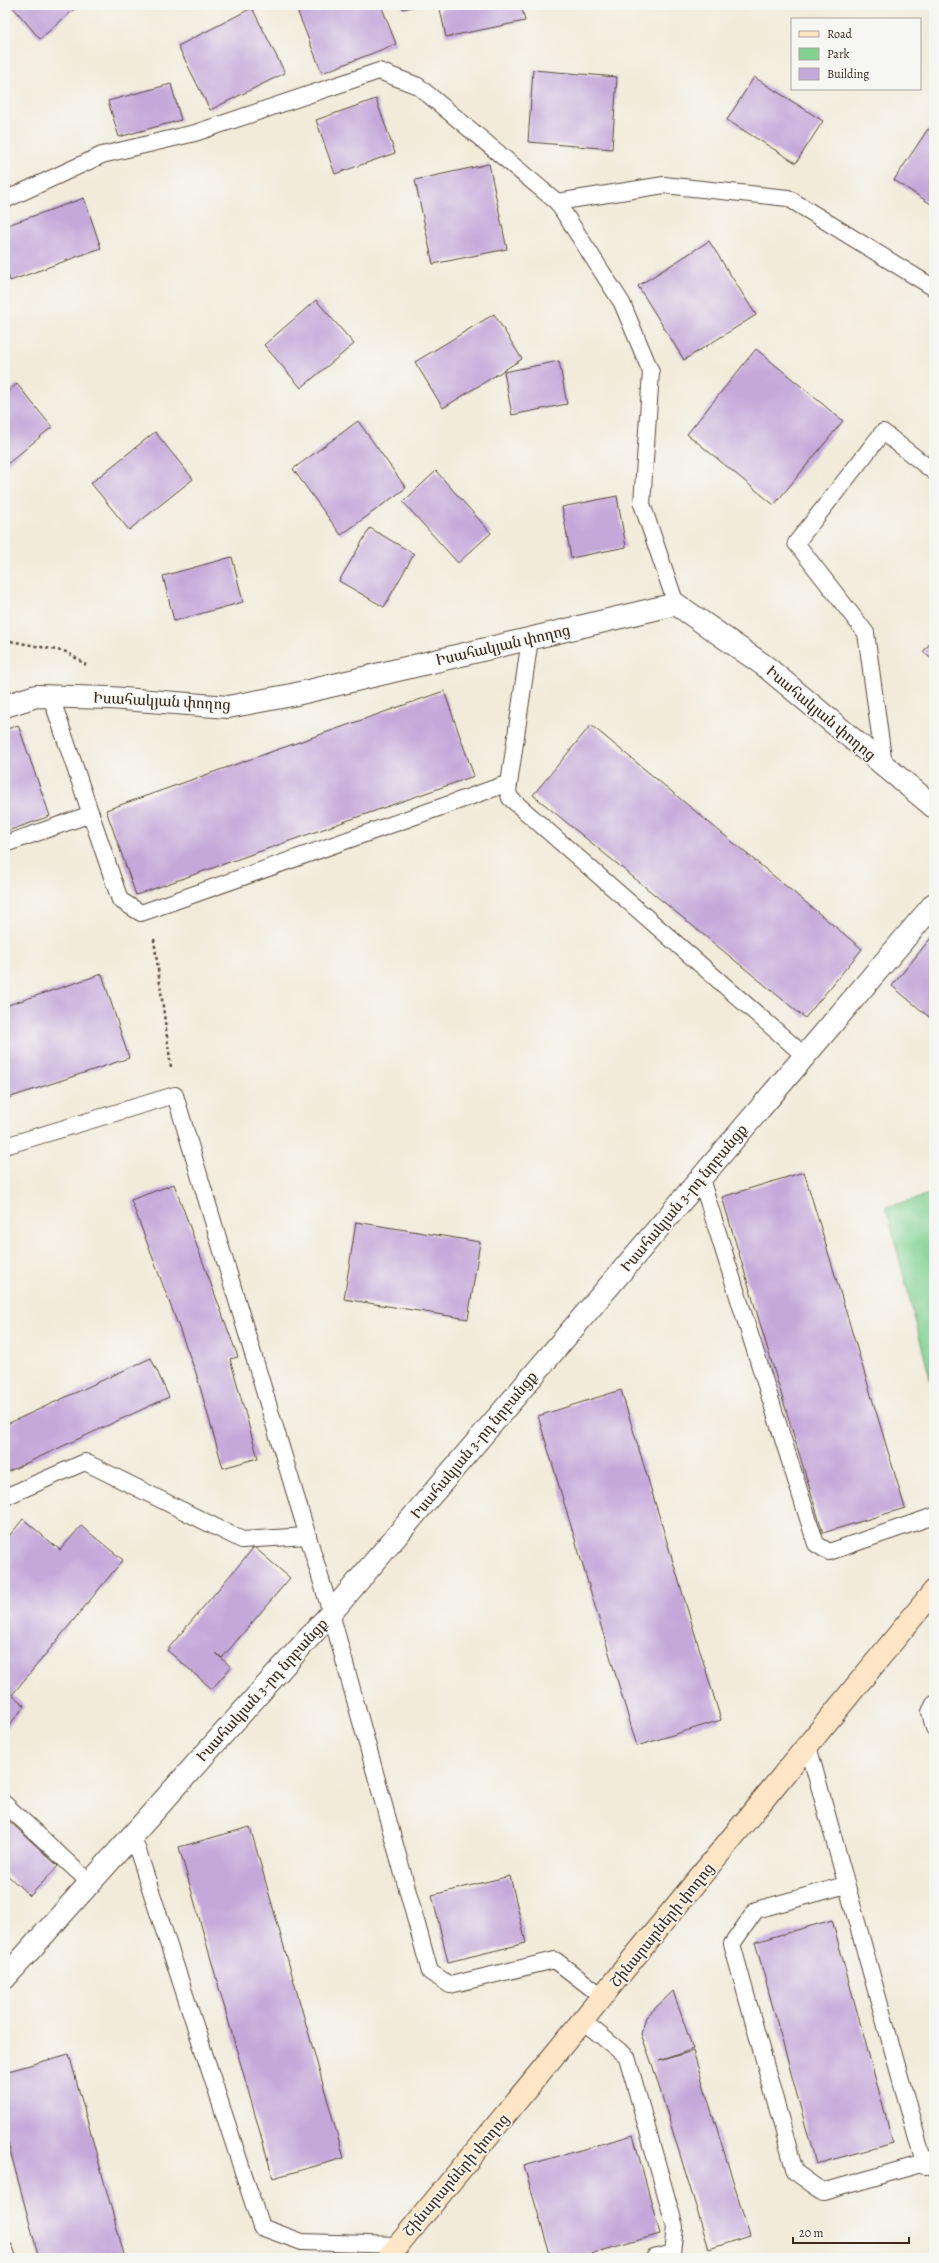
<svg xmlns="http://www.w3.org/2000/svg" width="939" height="2263" viewBox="0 0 939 2263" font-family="Alegreya,'Noto Serif Armenian',serif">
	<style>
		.green { fill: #81d292; stroke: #5e7e58 }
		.building { fill: #c5a8da }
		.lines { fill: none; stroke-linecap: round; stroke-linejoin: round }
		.lane-casing { stroke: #56473a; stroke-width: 18 }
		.street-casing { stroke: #56473a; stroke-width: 24 }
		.secondary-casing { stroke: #56473a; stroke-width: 24 }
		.path { stroke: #56473a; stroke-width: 2.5; stroke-dasharray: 3 3; stroke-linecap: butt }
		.lane { stroke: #fff; stroke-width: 16 }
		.street { stroke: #fff; stroke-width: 22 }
		.secondary { stroke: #fde5c5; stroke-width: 22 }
		.labels { text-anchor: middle; stroke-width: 3.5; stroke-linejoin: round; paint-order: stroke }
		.street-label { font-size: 15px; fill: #3b2a1e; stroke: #f6f6f2 }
	</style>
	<rect width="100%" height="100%" fill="#f6f6f2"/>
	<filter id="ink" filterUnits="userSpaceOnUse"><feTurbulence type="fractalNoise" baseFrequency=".025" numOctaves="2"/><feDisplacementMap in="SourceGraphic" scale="8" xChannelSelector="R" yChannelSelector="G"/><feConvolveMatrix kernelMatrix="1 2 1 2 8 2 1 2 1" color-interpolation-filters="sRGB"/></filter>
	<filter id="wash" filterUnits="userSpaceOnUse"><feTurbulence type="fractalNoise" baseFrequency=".012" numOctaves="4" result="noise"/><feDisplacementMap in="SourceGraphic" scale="16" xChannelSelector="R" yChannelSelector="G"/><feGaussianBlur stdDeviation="0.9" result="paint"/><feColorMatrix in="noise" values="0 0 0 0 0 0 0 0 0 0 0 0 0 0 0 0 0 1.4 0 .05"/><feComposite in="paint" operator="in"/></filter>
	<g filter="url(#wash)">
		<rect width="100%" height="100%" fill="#f2ebda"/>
		<!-- green -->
		<path class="green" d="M934,1194v200l-48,-187z"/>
		<g id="blocks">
			<!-- building -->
			<g class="building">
				<path d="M11,5h68l-39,34z"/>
				<path d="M295,5h86l15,39 -74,29z"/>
				<path d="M402,5h15v1l-14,3z"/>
				<path d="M459,5h62l4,16 -79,16 -6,-28z"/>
				<path d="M252,8l33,65 -75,37 -32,-64z"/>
				<path d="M533,70l84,7 -5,72 -84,-7z"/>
				<path d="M754,77l69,44 -27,42 -69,-43z"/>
				<path d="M171,84l10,36 -62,17 -11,-36z"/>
				<path d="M376,99l19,54 -60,21 -19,-54z"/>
				<path d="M928,129l6,4v73l-40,-26z"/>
				<path d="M489,164l18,85 -74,15 -18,-84z"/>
				<path d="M84,198l17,50 -91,33 -5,-16v-39z"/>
				<path d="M709,241l47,74 -72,45 -46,-74z"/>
				<path d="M316,300l38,44 -53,44 -37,-43z"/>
				<path d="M494,314l28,45 -79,49 -28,-46z"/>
				<path d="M756,349l87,72 -69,84 -87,-71z"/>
				<path d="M559,361l8,43 -55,11 -8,-43z"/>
				<path d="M17,384l35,43 -47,39v-72z"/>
				<path d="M358,421l48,67 -65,47 -48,-66z"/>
				<path d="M155,432l38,47 -64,51 -38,-47z"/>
				<path d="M436,471l55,62 -33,30 -55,-61z"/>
				<path d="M617,496l9,51 -55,11 -9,-51z"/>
				<path d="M370,528l44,26 -30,53 -45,-26z"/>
				<path d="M232,557l11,45 -69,19 -11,-45z"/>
				<path d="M934,638v23l-11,-9z"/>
				<path d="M444,691l30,85 -338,119 -30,-85z"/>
				<path d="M18,725l32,91 -45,16v-102z"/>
				<path d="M591,725l271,224 -57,69 -272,-223z"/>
				<path d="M934,934v87l-42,-35z"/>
				<path d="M102,974l27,84 -124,41v-93z"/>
				<path d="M804,1172l101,336 -82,25 -101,-336z"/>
				<path d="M174,1184l64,173 -8,2 28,99 -35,10 -27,-95 -65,-173z"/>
				<path d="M356,1222l124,20 -12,77 -124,-20z"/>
				<path d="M151,1358l18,39 -164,76v-48z"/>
				<path d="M621,1390l100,330 -84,26 -99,-330z"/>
				<path d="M23,1519l37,31 21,-24 42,34 -111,135 13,11 -20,24v-113l3,-4 -3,-2v-70z"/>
				<path d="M254,1547l36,31 -68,80 -6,-5 15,14 -19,22 -45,-39z"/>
				<path d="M5,1817l53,49 -28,30 -25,-23z"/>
				<path d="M250,1827l94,331 -71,20 -94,-331z"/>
				<path d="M510,1876l16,67 -78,19 -16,-67z"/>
				<path d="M832,1920l61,223 -77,21 -61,-222z"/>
				<path d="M673,1991l20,58 -34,12 34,-10 57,185 -41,13 -57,-185 -11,-30 5,-17z"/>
				<path d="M69,2054l56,204h-86l-34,-126v-60z"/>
				<path d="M633,2135l27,99 -84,24h-25l-27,-92z"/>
			</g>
		</g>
	</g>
	<g filter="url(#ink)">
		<use href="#blocks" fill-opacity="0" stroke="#56473a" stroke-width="1"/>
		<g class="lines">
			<defs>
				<g id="lane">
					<path d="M5,200l97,-45 93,-22 184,-62 39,15 139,116 65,101 29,69 -9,132 34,100"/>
					<path d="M557,202l107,-17 124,13 146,90"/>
					<path d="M530,639l-22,152 2,7 295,258"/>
					<path d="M51,697l69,203 21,13 368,-130"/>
					<path d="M884,765l-18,-132 -70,-90 87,-111 51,40"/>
					<path d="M5,844l86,-30"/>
					<path d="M5,1146l170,-51 156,518 99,359 20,13 105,-25 48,37"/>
					<path d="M701,1179l115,365 13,8 105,-36"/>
					<path d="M5,1497l80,-35 157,78 66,-4"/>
					<path d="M934,1704l-4,8 4,16"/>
					<path d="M808,1746l116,417 -101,29 -28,-20 -63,-228 24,-34 90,-25"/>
					<path d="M5,1804l85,79"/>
					<path d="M133,1836l128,391 41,15 97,3"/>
					<path d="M583,2021l44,36 48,170 -3,26 -18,5"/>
					<path d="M5,2250l3,8"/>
				</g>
				<g id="street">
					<path d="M5,706l31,-10 74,2 118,9 64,-12 384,-91 89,62 169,141"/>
					<path d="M5,1978l326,-365 603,-709"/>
					<path d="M924,2163l10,-1"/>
				</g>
				<path id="secondary" d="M388,2258l546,-667"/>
			</defs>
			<!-- lane casing -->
			<use href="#lane" class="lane-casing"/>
			<!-- street casing -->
			<use href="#street" class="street-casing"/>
			<!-- secondary casing -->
			<use href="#secondary" class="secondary-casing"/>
			<!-- path -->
			<g class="path">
				<path d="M5,640l62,12 19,13"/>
				<path d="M154,939l17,128"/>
			</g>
			<!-- lane -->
			<use href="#lane" class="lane"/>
			<!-- street -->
			<use href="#street" class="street"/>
			<!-- secondary -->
			<use href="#secondary" class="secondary"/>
		</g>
	</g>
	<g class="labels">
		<!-- street labels -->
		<g class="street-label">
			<text transform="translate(503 645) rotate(-13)" y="5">Իսահակյան փողոց</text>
			<text transform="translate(162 701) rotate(3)" y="5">Իսահակյան փողոց</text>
			<text transform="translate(821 713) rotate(40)" y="5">Իսահակյան փողոց</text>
			<text transform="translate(684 1198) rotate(-50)" y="5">Իսահակյան 3-րդ նրբանցք</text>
			<text transform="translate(474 1445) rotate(-50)" y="5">Իսահակյան 3-րդ նրբանցք</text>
			<text transform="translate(262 1690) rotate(-48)" y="5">Իսահակյան 3-րդ նրբանցք</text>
			<text transform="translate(662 1925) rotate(-51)" y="5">Շինարարների փողոց</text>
			<text transform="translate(456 2175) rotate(-50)" y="5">Շինարարների փողոց</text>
		</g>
	</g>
	<!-- margin -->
	<rect width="939" height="2263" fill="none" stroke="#f6f6f2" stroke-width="20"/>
	<!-- legend -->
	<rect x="791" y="18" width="130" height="72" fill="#f6f6f2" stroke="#aba49d"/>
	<rect x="799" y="31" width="20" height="6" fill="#fde5c5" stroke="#aba49d"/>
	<text x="827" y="38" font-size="12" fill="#3b2a1e">Road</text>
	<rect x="799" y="48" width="20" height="12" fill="#81d292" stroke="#aba49d"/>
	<text x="827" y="58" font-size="12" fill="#3b2a1e">Park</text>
	<rect x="799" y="68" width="20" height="12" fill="#c5a8da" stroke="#aba49d"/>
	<text x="827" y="78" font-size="12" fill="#3b2a1e">Building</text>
	<!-- scale -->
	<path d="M793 2237v6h116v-6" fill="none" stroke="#3b2a1e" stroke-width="2"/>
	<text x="799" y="2237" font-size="12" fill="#3b2a1e" stroke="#f6f6f2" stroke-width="3" paint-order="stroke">20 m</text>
</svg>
